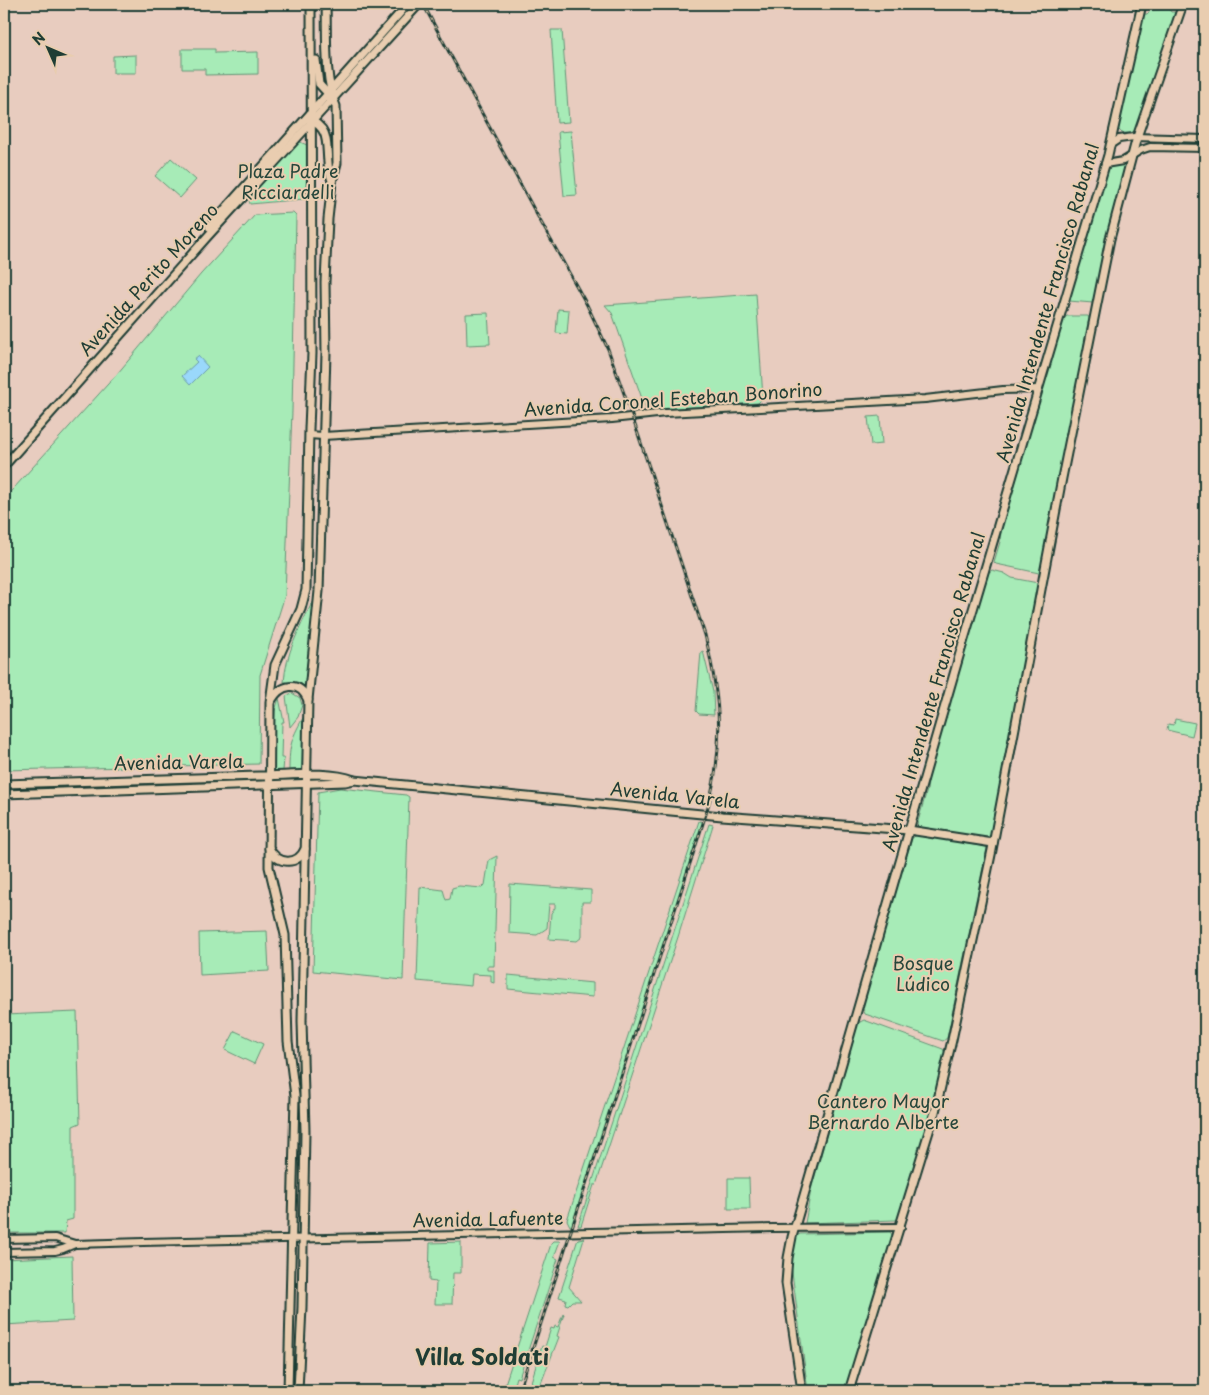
<svg xmlns="http://www.w3.org/2000/svg" width="1209" height="1395" viewBox="0 0 1209 1395" font-family="'Playpen Sans',sans-serif">
	<style>
		.green { fill: #a7ebb7; stroke: #639476 }
		.water { fill: #9ad8fb; stroke: #699aab }
		.lines { fill: none; stroke-linecap: round; stroke-linejoin: round }
		.tertiary-casing { stroke: #1f3d34; stroke-width: 10 }
		.secondary-casing { stroke: #1f3d34; stroke-width: 11 }
		.tertiary { stroke: #e9cdb0; stroke-width: 6 }
		.secondary { stroke: #e9cdb0; stroke-width: 7 }
		.rail-casing { stroke: #1f3d34; stroke-width: 3 }
		.rail { stroke: #e9cdb0; stroke-width: 1; stroke-dasharray: 4; stroke-linecap: butt }
		.labels { text-anchor: middle; stroke-width: 4; stroke-linejoin: round; paint-order: stroke }
		.park-label { font-size: 18px; fill: #26463b; stroke: #e9cdb0 }
		.street-label { font-size: 18px; fill: #1f3d34; stroke: #e9cdb0 }
		.district-label { font-size: 22px; font-weight: bold; fill: #1f3d34; stroke: #e9cdb0 }
	</style>
	<rect width="100%" height="100%" fill="#e8ccbf"/>
	<filter id="ink" filterUnits="userSpaceOnUse"><feTurbulence type="fractalNoise" baseFrequency=".02" numOctaves="2"/><feDisplacementMap in="SourceGraphic" scale="10" xChannelSelector="R" yChannelSelector="G"/><feConvolveMatrix kernelMatrix="1 2 1 2 8 2 1 2 1" color-interpolation-filters="sRGB"/></filter>
	<g filter="url(#ink)">
		<!-- green -->
		<g class="green">
			<path d="M1169,9l2,3h5l-38,116 -7,5h-9l-5,-5 25,-114h5l4,-4z"/>
			<path d="M551,30h11l7,92 -12,1z"/>
			<path d="M182,49h33v4l43,-1v22l-53,1v-6h-23z"/>
			<path d="M136,55v18h-23v-17z"/>
			<path d="M571,131l6,64 -13,1 -6,-64z"/>
			<path d="M300,142l7,3 -1,51 -2,3 -54,5 -1,-5 47,-56z"/>
			<path d="M171,158l25,22 -16,18 -25,-22z"/>
			<path d="M1124,163l2,2 -33,138 -24,-2 39,-134 3,-3z"/>
			<path d="M293,213l3,3 -4,195 -7,184 -25,80 -1,89 -255,6v-271l113,-125 84,-100 54,-59z"/>
			<path d="M756,294l7,104 -5,5 -112,7 -34,-97 -7,-8z"/>
			<path d="M558,309l11,1 -2,24 -11,-1z"/>
			<path d="M488,313l2,31 -23,1 -1,-31z"/>
			<path d="M1067,316h21l1,2 -47,251 -3,4 -43,-9 -2,-2 6,-20 1,-11 63,-213z"/>
			<path d="M880,416l2,28 -11,1 -3,-28z"/>
			<path d="M992,570l12,3 8,5 26,5 1,2 -47,249 -6,4 -67,-10 -2,-3 10,-35 2,-15 59,-202z"/>
			<path d="M312,603h2l-9,82 -1,1 -10,-4h-10c2,-29 15,-53 28,-79z"/>
			<path d="M703,651l10,41 1,23 -15,-1 -3,-3 5,-59z"/>
			<path d="M292,693l8,5 2,7 -4,12 -8,10 -4,-31z"/>
			<path d="M279,698l5,24h-2l-1,36h3l-1,13h-11l3,-60z"/>
			<path d="M305,714l-3,57h-13c0,-28 3,-33 16,-57z"/>
			<path d="M1175,719l20,4 -3,13 -25,-6 1,-6 6,1z"/>
			<path d="M340,788l66,7 3,2 -6,183 -90,-9 5,-179z"/>
			<path d="M699,821l4,1 -131,404h-2l-3,-6z"/>
			<path d="M709,824l4,1 -35,112 -82,248h-2l-13,41h-3z"/>
			<path d="M917,835l69,12 1,1 -40,190 -4,3 -78,-27 -3,-8 50,-168z"/>
			<path d="M497,856l-3,110h-7v4h7v13l-3,-1v-7l-19,-1 -1,12 -54,-5 3,-94 23,3 3,10 4,-1 2,-11 7,-2 23,2 3,-3 4,-25z"/>
			<path d="M510,884l81,6v12h-9v35l-5,4 -28,-2 2,-26 4,-5v-4h-6l-2,24 -10,7 -28,-2z"/>
			<path d="M267,931l2,40 -69,4 -1,-42z"/>
			<path d="M508,975l85,8v14l-85,-8z"/>
			<path d="M77,1012l3,111 -7,3v93l-7,2 -1,12h-61v-218z"/>
			<path d="M864,1020l79,29 2,4 -17,84 -29,81 -3,2 -91,3 6,-33 47,-167z"/>
			<path d="M235,1031l28,13 -9,20 -29,-14z"/>
			<path d="M728,1178h21l1,31h-22z"/>
			<path d="M890,1232l3,4 -48,154 -37,1 -17,-126 5,-29 4,-2z"/>
			<path d="M584,1238l-15,49 12,14h-9l-4,4 -3,-1 1,-5 -7,-2 19,-58z"/>
			<path d="M554,1241h6l-6,16 4,2 -39,119 -3,-1 -4,14h-15v-5l7,1 47,-143z"/>
			<path d="M461,1242v31h-8l-1,31h-17l1,-22 -7,-1 1,-38z"/>
			<path d="M72,1256l1,65 -69,4v-66z"/>
			<path d="M563,1314h1l-7,22 2,1 -21,54h-7l2,-8 -2,-1 11,-36 3,1 6,-19 3,1 1,-3 3,1z"/>
		</g>
		<!-- water -->
		<path class="water" d="M198,356l10,11 -18,18 -8,-9 15,-14 -3,-3z"/>
		<g class="lines">
			<defs>
				<g id="tertiary">
					<path d="M1110,145l9,-6 15,-2 71,2"/>
					<path d="M1105,164l18,-3 18,-11 9,-3 55,1"/>
					<path d="M309,435l14,1 289,-17 54,-6 259,-14 78,-9 36,-1"/>
					<path d="M4,1239l51,-1 20,6"/>
					<path d="M4,1252l51,-1 8,-2 12,-5 68,-2 630,-14 128,-1"/>
				</g>
				<g id="secondary">
					<path d="M316,60l3,24 12,13"/>
					<path d="M308,119c22,9 18,24 20,43 0,6 2,13 4,19"/>
					<path d="M209,227l199,-223"/>
					<path d="M4,466l203,-229 212,-233"/>
					<path d="M271,701c10,-17 28,-21 37,-1"/>
					<path d="M4,784c85,-3 170,-6 255,-8 29,0 68,-6 95,4l368,36 187,14 84,13"/>
					<path d="M4,794l341,-12 9,-2"/>
					<path d="M269,848c9,17 28,18 36,1"/>
					<path d="M288,1391l7,-295 -7,-55 -3,-106 -16,-68 1,-165 5,-37 26,-56 5,-19 3,-161 3,-76 -1,-349"/>
					<path d="M298,1391l4,-84 3,-176 -3,-110 6,-321 11,-109 7,-238 -1,-71 3,-63 4,-37 5,-19 -1,-57c-12,-26 -9,-73 -10,-102"/>
					<path d="M802,1391l-16,-108 2,-25 4,-21 168,-584 148,-498 34,-151"/>
					<path d="M849,1391l86,-279 17,-72 40,-190 70,-372 48,-239 27,-102 46,-133"/>
				</g>
			</defs>
			<!-- tertiary casing -->
			<use href="#tertiary" class="tertiary-casing"/>
			<!-- secondary casing -->
			<use href="#secondary" class="secondary-casing"/>
			<!-- tertiary -->
			<use href="#tertiary" class="tertiary"/>
			<!-- secondary -->
			<use href="#secondary" class="secondary"/>
			<defs>
				<path id="rail" d="M423,4l114,211 50,90 21,44 23,64 74,222c16,66 20,113 1,179l-187,577"/>
			</defs>
			<!-- rail casing -->
			<use href="#rail" class="rail-casing"/>
			<!-- rail -->
			<use href="#rail" class="rail"/>
		</g>
	</g>
	<g class="labels">
		<!-- park labels -->
		<g class="park-label">
			<text x="288" y="178">Plaza Padre<tspan x="288" dy="21">Ricciardelli</tspan></text>
			<text x="923" y="970">Bosque<tspan x="923" dy="21">Lúdico</tspan></text>
			<text x="883" y="1108">Cantero Mayor<tspan x="883" dy="21">Bernardo Alberte</tspan></text>
		</g>
		<!-- street labels -->
		<g class="street-label">
			<text transform="translate(149 280) rotate(-48)" y="6">Avenida Perito Moreno</text>
			<text transform="translate(1048 303) rotate(-74)" y="6">Avenida Intendente Francisco Rabanal</text>
			<text transform="translate(673 400) rotate(-4)" y="6">Avenida Coronel Esteban Bonorino</text>
			<text transform="translate(934 692) rotate(-74)" y="6">Avenida Intendente Francisco Rabanal</text>
			<text transform="translate(179 763) rotate(-1)" y="6">Avenida Varela</text>
			<text transform="translate(675 796) rotate(6)" y="6">Avenida Varela</text>
			<text transform="translate(488 1220) rotate(-1)" y="6">Avenida Lafuente</text>
		</g>
		<!-- district labels -->
		<g class="district-label">
			<text x="482" y="1365">Villa Soldati</text>
		</g>
	</g>
	<!-- margin -->
	<rect width="1209" height="1395" fill="none" stroke="#e9cdb0" stroke-width="20"/>
	<rect x="10" y="10" width="1189" height="1375" fill="none" stroke="#1f3d34" stroke-width="2" filter="url(#ink)"/>
	<!-- north arrow -->
	<g transform="translate(48 48) rotate(315)" stroke="#e9cdb0" stroke-width="4" paint-order="stroke">
	<path d="M0-4L9 19L0 12L-9 19Z" fill="#1f3d34"/>
	<text y="-8" font-size="14" font-weight="bold" text-anchor="middle" fill="#1f3d34">N</text>
	</g>
</svg>
